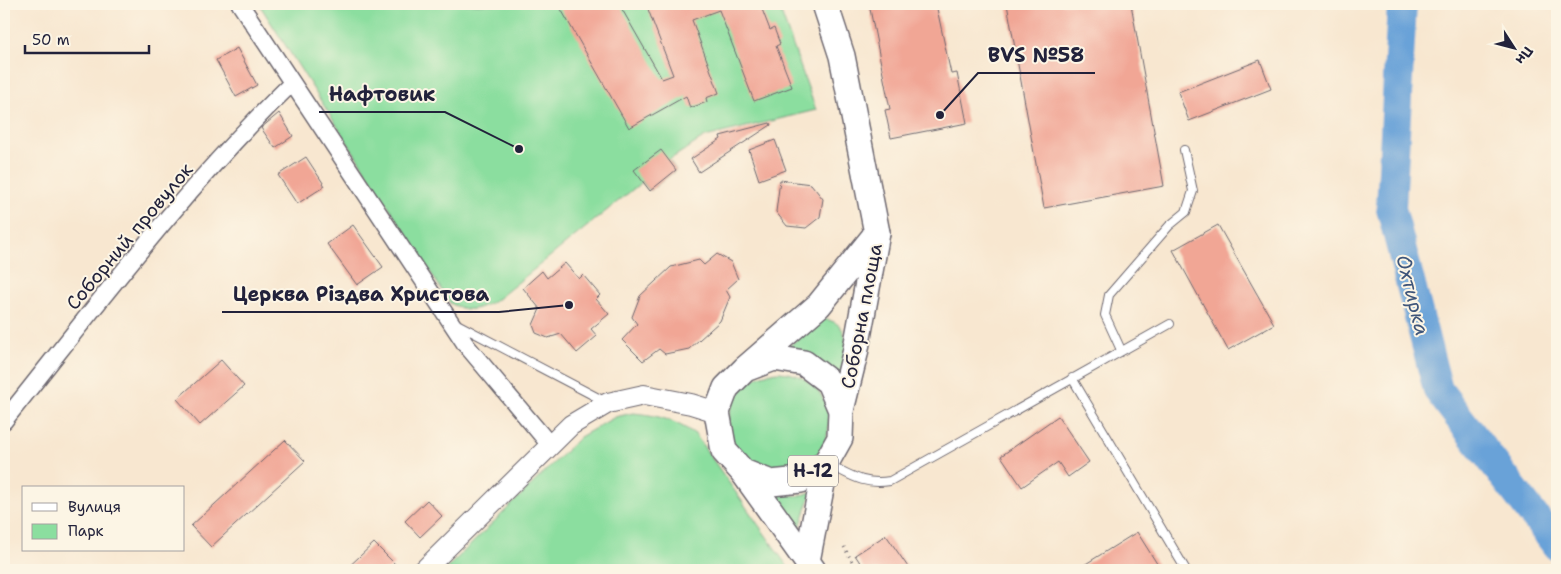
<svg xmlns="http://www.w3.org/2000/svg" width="1561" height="574" viewBox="0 0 1561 574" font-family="'Shantell Sans',sans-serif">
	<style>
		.green { fill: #8bde9f; stroke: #56806d }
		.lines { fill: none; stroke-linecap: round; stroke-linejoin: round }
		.river { stroke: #69a2d8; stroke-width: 30 }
		.building { fill: #f1a695 }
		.service-casing { stroke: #6d676f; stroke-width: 10 }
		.minor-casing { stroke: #6d676f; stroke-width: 19 }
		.tertiary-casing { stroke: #6d676f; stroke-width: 22 }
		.primary-casing { stroke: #6d676f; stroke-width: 28 }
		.path { stroke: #6d676f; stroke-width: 3; stroke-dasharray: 1 4; stroke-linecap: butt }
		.service { stroke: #fff; stroke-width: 8 }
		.minor { stroke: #fff; stroke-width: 16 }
		.tertiary { stroke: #fff; stroke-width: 20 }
		.primary { stroke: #fff; stroke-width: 25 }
		.labels { text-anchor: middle; stroke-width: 4; stroke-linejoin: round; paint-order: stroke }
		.shield { fill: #fcf5e5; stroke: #63616e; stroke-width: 1 }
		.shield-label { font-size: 18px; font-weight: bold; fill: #22223b }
		.street-label { font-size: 19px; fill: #22223b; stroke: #fcf5e5 }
		.water-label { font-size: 20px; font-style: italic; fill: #3e557a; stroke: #fcf5e5 }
		.leader { fill: none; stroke: #22223b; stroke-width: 2 }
		.callout-dot { fill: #22223b; stroke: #fcf5e5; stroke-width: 2 }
		.callout-label { font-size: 20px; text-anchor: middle; font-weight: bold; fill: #22223b; stroke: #fcf5e5; stroke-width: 4; stroke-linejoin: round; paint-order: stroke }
	</style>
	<rect width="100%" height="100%" fill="#fcf5e5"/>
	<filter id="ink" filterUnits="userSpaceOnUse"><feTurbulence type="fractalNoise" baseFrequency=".02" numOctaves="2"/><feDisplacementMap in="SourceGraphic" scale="10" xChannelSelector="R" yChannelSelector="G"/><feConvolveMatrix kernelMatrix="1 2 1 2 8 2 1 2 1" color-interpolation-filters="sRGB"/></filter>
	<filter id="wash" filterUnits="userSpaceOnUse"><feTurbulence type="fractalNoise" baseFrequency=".0096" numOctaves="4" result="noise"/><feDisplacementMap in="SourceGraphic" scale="20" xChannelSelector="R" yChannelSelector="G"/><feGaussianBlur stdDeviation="1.12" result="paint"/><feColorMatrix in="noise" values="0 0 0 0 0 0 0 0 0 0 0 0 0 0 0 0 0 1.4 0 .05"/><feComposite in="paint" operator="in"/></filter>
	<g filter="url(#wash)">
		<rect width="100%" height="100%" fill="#f8e7d0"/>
		<!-- green -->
		<g class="green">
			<path d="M259,4h519l38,106 -111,27 -36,23 7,10 -26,21 -8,-9 -147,119c-20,9 -26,12 -45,2z"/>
			<path d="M824,319c32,5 21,37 17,60l-51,-29 -1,-4 26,-22z"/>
			<circle cx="779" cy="422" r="50"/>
			<path d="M633,413c25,2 41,7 62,21l95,136h-345l135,-133 35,-20z"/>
			<path d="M767,492l31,4 14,-4 -15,44z"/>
		</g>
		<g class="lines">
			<!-- river -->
			<path class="river" d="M1402,4l-11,204 47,182 119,156"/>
		</g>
		<g id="blocks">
			<!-- building -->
			<g class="building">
				<path d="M558,4h61l43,75 11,-4 -27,-71h114l10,26 4,-2 6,16 -4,2 16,41 -38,14 -35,-91 -27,10 27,73 -13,5 1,4 -17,6 -4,-12 -57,32z"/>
				<path d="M869,4h67l15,70 6,-1 10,50 -76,15 -6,-28 5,-1z"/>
				<path d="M1007,4h124l33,182 -120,22z"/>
				<path d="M237,48l20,37 -21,12 -20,-37z"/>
				<path d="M1260,60l11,29 -82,32 -11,-29z"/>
				<path d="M279,113l14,23 -18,12 -14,-20z"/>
				<path d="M770,123l1,2 -72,47 -8,-13 30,-20 -1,-3z"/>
				<path d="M775,140l11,30 -27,10 -10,-30z"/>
				<path d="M661,150l15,20 -26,21 -16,-21z"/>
				<path d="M306,157l19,29 -28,18 -19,-29z"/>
				<path d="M780,180l31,4 12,15 -3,18 -14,11 -19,-2 -11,-14z"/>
				<path d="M353,225l30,42 -26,18 -30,-41z"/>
				<path d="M1218,225l56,99 -46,26 -55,-100z"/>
				<path d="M717,254l14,8 7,17 -12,11 4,7 -10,24 -31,28 -24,5 -6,-5 -16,12 -21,-21 15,-16 -5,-7 8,-21 31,-29 28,-7 5,5z"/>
				<path d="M565,263l14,16 4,-4 17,20 -4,4 13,15 -18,15 6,7 -20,17 -16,-19 -13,4 -12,-5 -3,-8 7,-16 -17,-21 19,-17 5,7z"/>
				<path d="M221,360l23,26 -44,39 -23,-26z"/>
				<path d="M1058,416l31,46 -21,15 -10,-15 -36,25 -21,-31z"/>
				<path d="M285,440l20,21 -94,86 -20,-21z"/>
				<path d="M427,500l15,16 -22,21 -15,-16z"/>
				<path d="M1137,532l24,38h-85z"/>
				<path d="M886,535l24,35h-45l-10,-15z"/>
				<path d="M374,543l21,21 -7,6h-43z"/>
			</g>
		</g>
	</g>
	<g filter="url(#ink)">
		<use href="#blocks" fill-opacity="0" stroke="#6d676f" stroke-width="1"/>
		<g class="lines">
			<defs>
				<g id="service">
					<path d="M457,324l149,78"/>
					<path d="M1121,350l-16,-35 4,-20 60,-69 17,-14 7,-21 -9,-41"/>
					<path d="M1072,378l114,192"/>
					<path d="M830,465c22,11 34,20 60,16l280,-157"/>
				</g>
				<g id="minor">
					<path d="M240,4l226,341 84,100"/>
					<path d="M4,421c92,-115 182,-235 288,-338"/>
				</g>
				<path id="tertiary" d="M424,570l147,-145 37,-22 36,-8 47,9 26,8"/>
				<g id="primary">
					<path d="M825,4l17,52 35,177 -22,121 -14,56"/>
					<path d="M745,369l29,-11 30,5 25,19 12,28 -1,28 -14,25 -25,17 -30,3 -28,-11 -19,-21 -7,-39 9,-24 19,-19 74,-64 58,-72"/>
					<path d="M743,472l70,98"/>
					<path d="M807,561l19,-98"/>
				</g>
			</defs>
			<!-- service casing -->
			<use href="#service" class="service-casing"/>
			<!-- minor casing -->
			<use href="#minor" class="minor-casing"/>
			<!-- tertiary casing -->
			<use href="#tertiary" class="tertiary-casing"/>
			<!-- primary casing -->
			<use href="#primary" class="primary-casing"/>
			<!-- path -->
			<path class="path" d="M844,547l13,23"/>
			<!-- service -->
			<use href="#service" class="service"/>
			<!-- minor -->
			<use href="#minor" class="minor"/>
			<!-- tertiary -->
			<use href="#tertiary" class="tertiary"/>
			<!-- primary -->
			<use href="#primary" class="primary"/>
		</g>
	</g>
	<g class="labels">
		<!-- shield labels -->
		<rect class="shield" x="788" y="455.5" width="50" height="31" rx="4"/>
		<g class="shield-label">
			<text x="813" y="477">Н-12</text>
		</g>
		<!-- street labels -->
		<g class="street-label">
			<text transform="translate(129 236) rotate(-50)" y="7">Соборний провулок</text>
			<text transform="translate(861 316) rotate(-79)" y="7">Соборна площа</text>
		</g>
		<!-- water labels -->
		<g class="water-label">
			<text transform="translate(1413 295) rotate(76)" y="7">Охтирка</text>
		</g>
	</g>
	<!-- callouts -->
	<path class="leader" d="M940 115L978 73H1095M519 149L445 112H319M569 305L499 312H222"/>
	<g class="callout-dot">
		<circle cx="940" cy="115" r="5"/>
		<circle cx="519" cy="149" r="5"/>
		<circle cx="569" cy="305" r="5"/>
	</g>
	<g class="callout-label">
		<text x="1036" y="62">BVS №58</text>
		<text x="382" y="101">Нафтовик</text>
		<text x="361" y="301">Церква Різдва Христова</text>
	</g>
	<!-- margin -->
	<rect width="1561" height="574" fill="none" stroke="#fcf5e5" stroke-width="20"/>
	<!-- legend -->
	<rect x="22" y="486" width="162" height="65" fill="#fcf5e5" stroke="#a5a1a1"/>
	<rect x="32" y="503" width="25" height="8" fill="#ffffff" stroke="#a5a1a1"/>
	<text x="68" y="512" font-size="15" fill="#22223b">Вулиця</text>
	<rect x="32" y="524" width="25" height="15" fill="#8bde9f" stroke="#a5a1a1"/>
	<text x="68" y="536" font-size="15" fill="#22223b">Парк</text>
	<!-- north arrow -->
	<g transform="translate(1514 48) rotate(126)" stroke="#fcf5e5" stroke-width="4" paint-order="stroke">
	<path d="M0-4L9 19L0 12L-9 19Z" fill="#22223b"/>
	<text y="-8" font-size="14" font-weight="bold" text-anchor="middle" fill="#22223b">Пн</text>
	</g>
	<!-- scale -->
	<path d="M25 45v8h124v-8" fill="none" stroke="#22223b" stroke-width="2.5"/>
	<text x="32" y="45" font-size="15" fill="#22223b" stroke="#fcf5e5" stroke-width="4" paint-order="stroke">50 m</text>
</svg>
